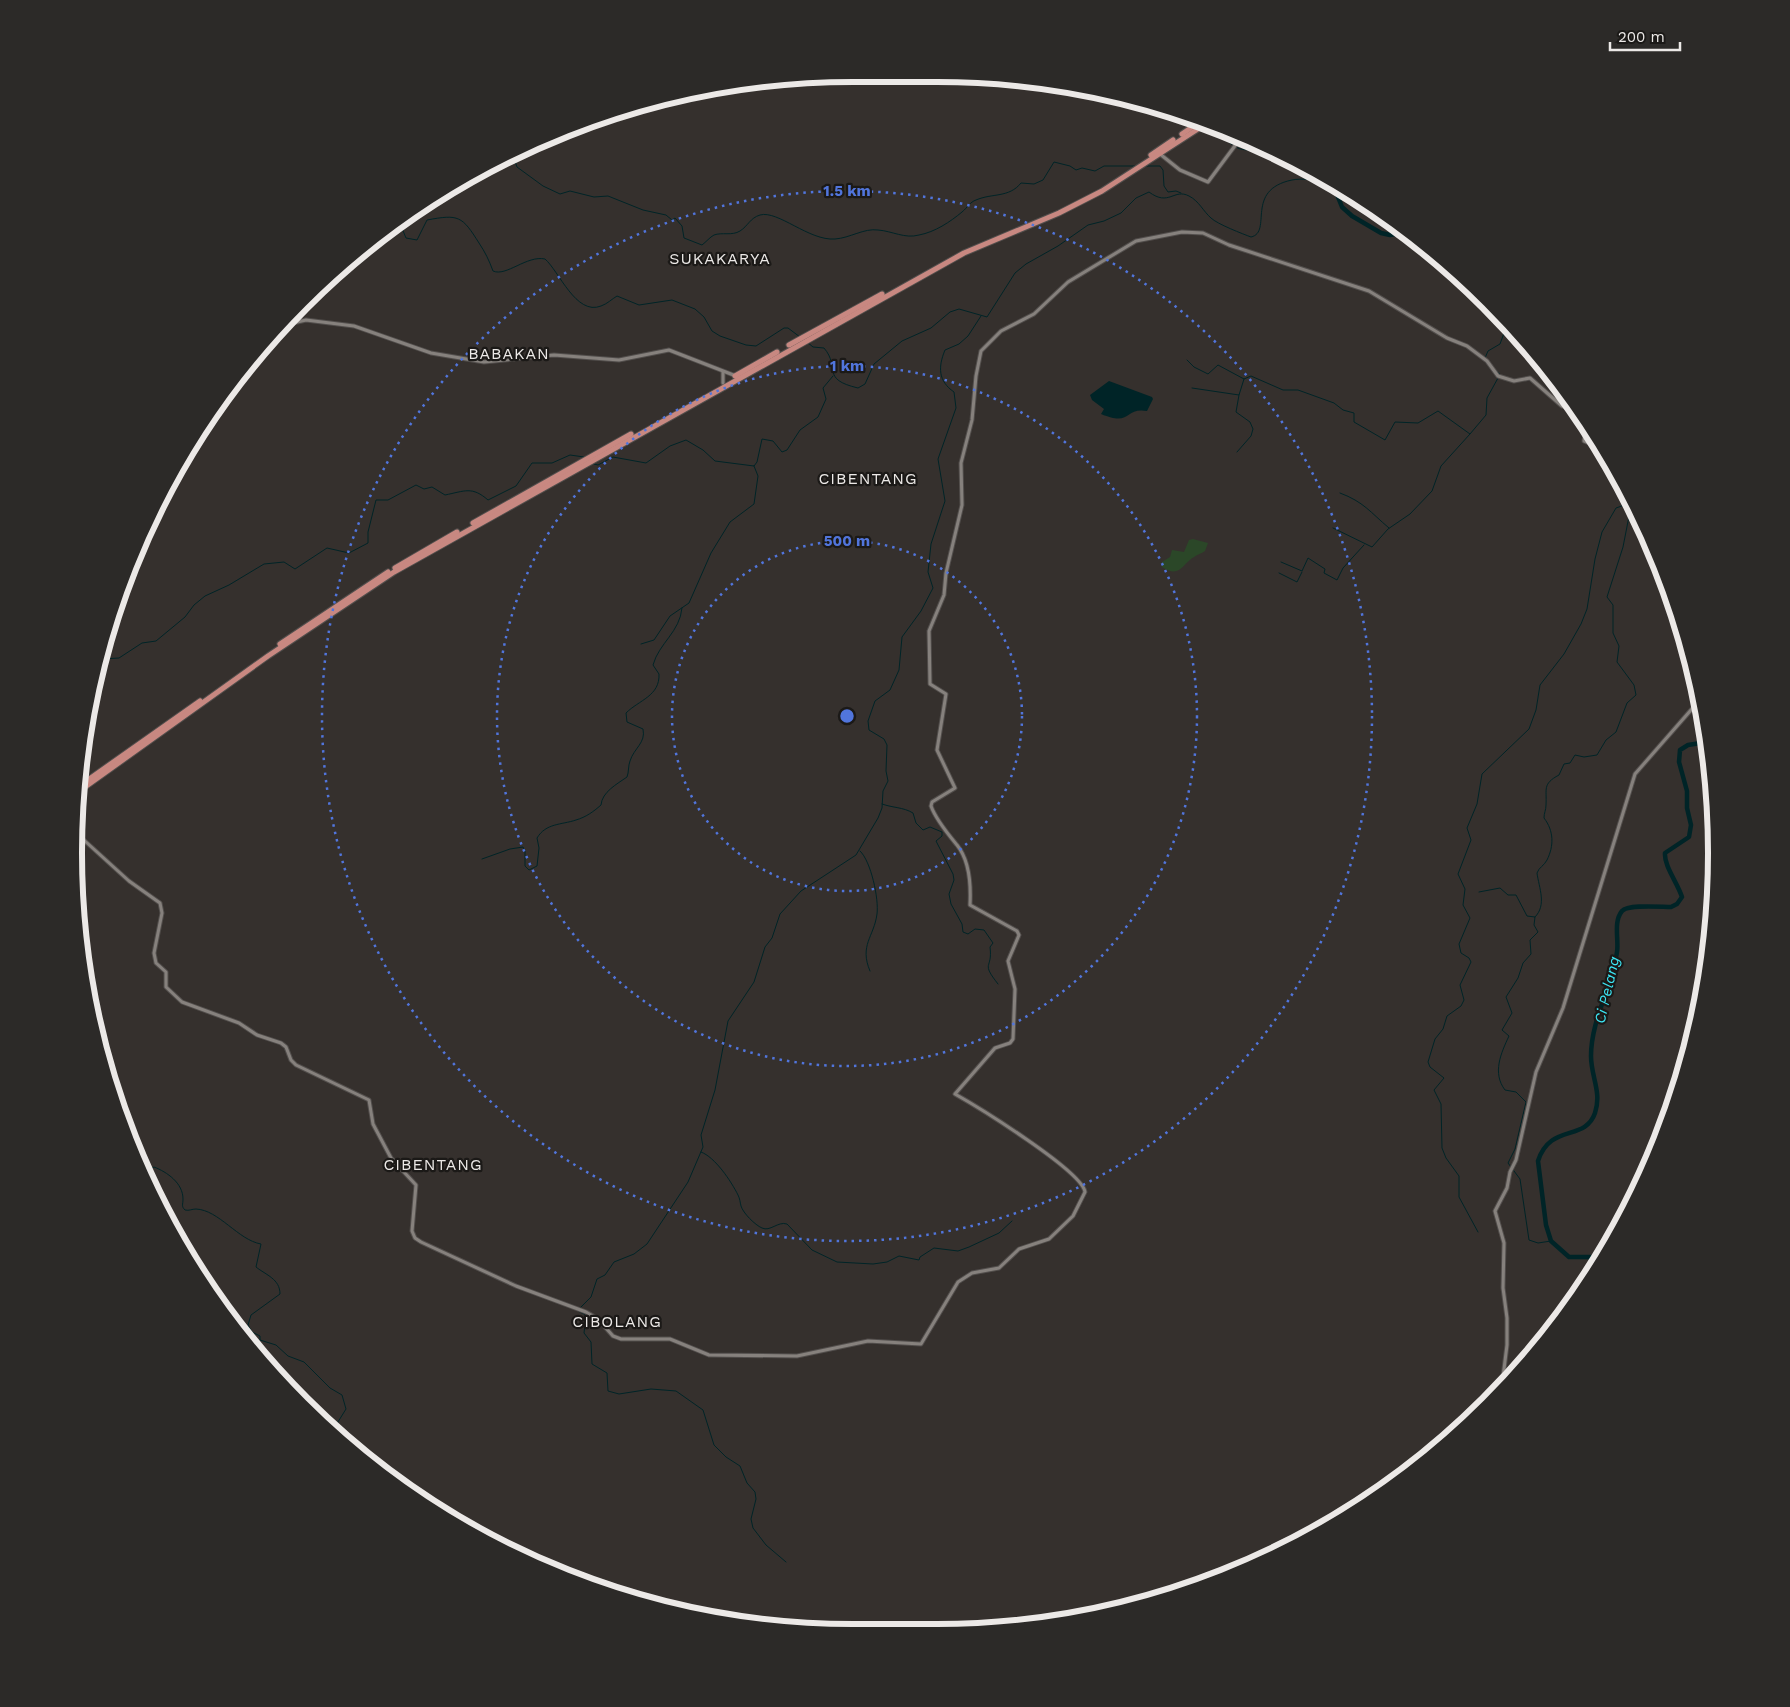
<svg xmlns="http://www.w3.org/2000/svg" width="1790" height="1707" viewBox="0 0 1790 1707" font-family="'Work Sans',sans-serif">
	<style>
		.green { fill: #2b4728 }
		.water { fill: #002427 }
		.lines { fill: none; stroke-linecap: round; stroke-linejoin: round }
		.stream { stroke: #002427; stroke-width: 1 }
		.river { stroke: #002427; stroke-width: 4.5 }
		.tertiary-casing { stroke: #524e4c; stroke-width: 5 }
		.primary-casing { stroke: #524e4c; stroke-width: 7 }
		.tertiary { stroke: #86817d; stroke-width: 3 }
		.primary { stroke: #c88881; stroke-width: 5 }
		.ring { fill: none; stroke: #5175dc; stroke-width: 2.5; stroke-dasharray: 2.5 5 }
		.labels { text-anchor: middle; stroke-width: 4.5; stroke-linejoin: round; paint-order: stroke }
		.water-label { font-size: 15px; font-style: italic; fill: #3ce5f3; stroke: #1b1917 }
		.quarter-label { font-size: 16px; letter-spacing: 1px; fill: #ece9e7; stroke: #1b1917 }
		.rim { fill: none; stroke: #ece9e7; stroke-width: 6 }
		.centre { fill: #5175dc; stroke: #1b1917; stroke-width: 2.5 }
		.ring-label { font-size: 15px; text-anchor: middle; font-weight: bold; fill: #5175dc; stroke: #1b1917; stroke-width: 4.5; stroke-linejoin: round; paint-order: stroke }
	</style>
	<rect width="100%" height="100%" fill="#35302d"/>
	<!-- green -->
	<path class="green" d="M1193,539l15,4 -3,8c-4,3 -7,3 -11,6 -12,7 -14,22 -32,10v-5l8,-5 2,-7 12,2 5,-12z"/>
	<!-- water -->
	<path class="water" d="M1109,381l43,16 1,2 -6,12c-23,-4 -15,16 -46,3l3,-5 -12,-9 -2,-5z"/>
	<g class="lines">
		<!-- stream -->
		<g class="stream">
			<path d="M1219,131c9,11 15,19 30,19l5,-6"/>
			<path d="M513,156l4,11 26,19 17,8 10,-3 24,6 14,-1 35,14 23,5 6,5 3,-2 7,8 2,12 18,7c4,-3 8,-8 12,-10 8,-3 18,1 26,-4 8,-5 10,-13 20,-16 18,-5 49,26 75,24 15,-1 29,-11 43,-9 14,1 27,9 41,5 16,-3 31,-13 43,-23 5,-4 8,-10 14,-12 16,-7 33,-2 45,-17l13,1 9,-4 11,-18 16,4 6,4 6,-2 13,3 9,-5h33"/>
			<path d="M1146,166h14l3,4 1,16 4,6 8,-1 5,2"/>
			<path d="M399,221l7,17 11,2 10,-20c32,-6 35,-4 52,23 6,9 10,17 14,28 13,6 34,-16 52,-12 14,12 31,57 56,47 6,-2 11,-7 16,-10l22,9 33,-5 23,9 9,8 8,14 8,5 26,9 10,1 28,-18h4l12,9"/>
			<path d="M807,342l6,5 11,1c17,20 -4,31 34,40l7,-4 9,-20 28,-23 29,-13 19,-16 9,-3 28,8 28,-44 11,-9 32,-18 30,-21 16,-4 17,-8 15,-15 13,-6c20,15 25,-4 40,4 10,5 14,15 22,22 6,6 32,16 40,19 22,-5 -7,-47 41,-57 10,-2 22,0 32,1"/>
			<path d="M1485,358l3,-7 12,-7 7,-19"/>
			<path d="M1187,360l7,7 14,7 10,-9 26,14 7,-3 32,14h15l36,13 9,7 11,3v9l31,18 10,-18 23,1 20,-12 32,23 16,-19 1,-17 11,-20"/>
			<path d="M1491,365l9,9"/>
			<path d="M1192,388l47,7 5,-16"/>
			<path d="M1237,452l14,-16 2,-7 -3,-7 -14,-10 3,-17"/>
			<path d="M590,463l8,2 15,-8 33,6 24,-17 16,-6 17,10 12,11 39,5 3,-4 5,-23 11,2 9,11 5,-2 13,-20 18,-13 8,-18 -3,-11 10,-12"/>
			<path d="M1340,493c24,9 30,19 49,35"/>
			<path d="M1333,528l39,19 16,-18 22,-15 22,-23 9,-25 29,-32"/>
			<path d="M1281,562l21,9 6,-13 17,11 -1,4 13,7 6,-12 21,-23"/>
			<path d="M1279,573l18,9 5,-10"/>
			<path d="M641,644l13,-4 16,-24 19,-13 22,-50 19,-31 24,-18 4,-28 -4,-10"/>
			<path d="M102,659l17,-1 23,-15 14,-2 29,-24 9,-12 11,-9 24,-11 35,-21 20,-2 11,7 32,-21 22,5 19,-10v-11l8,-32h12l28,-15 8,4 8,-2 13,8c20,-4 27,-9 43,5l28,-14 16,-23h20l18,-8 14,2"/>
			<path d="M882,804c11,4 21,3 31,9l3,10 7,7 7,-3 12,5v4l-6,5 17,33 1,6 -5,14 2,10 11,20 1,8 5,2 7,-5 9,1 9,13 -3,4c3,23 -10,14 8,37"/>
			<path d="M860,851c11,10 19,48 17,63 -3,23 -18,31 -7,57"/>
			<path d="M482,859l28,-10 13,-2 2,4v15l4,4 8,-4 2,-18 -2,-10c9,-15 24,-13 39,-18 10,-3 17,-8 25,-15 1,-13 16,-21 26,-28 2,-5 1,-11 3,-16 4,-13 16,-18 13,-32l-16,-7 -1,-9c13,-13 34,-17 33,-39l-6,-9c6,-22 27,-33 29,-57"/>
			<path d="M1479,892l21,-4 8,7h8l11,21 8,1 -1,8 4,7 -8,8 1,14 -8,9 -5,15 -12,19 6,16 -10,17 7,6c-8,17 -17,37 -4,54l11,2 10,10 -11,47 -7,14 12,16 9,61 9,3 13,-2"/>
			<path d="M1535,917c12,-12 4,-29 2,-44 2,-6 7,-7 10,-13 7,-14 7,-29 -3,-42 0,-5 2,-8 2,-13 1,-16 -4,-21 13,-30l5,-11 6,-1 5,-8 9,2 13,-2 9,-15 10,-8 11,-29 9,-8 -2,-10 -17,-23 2,-16 -6,-13v-28l-6,-8 16,-50 8,-41"/>
			<path d="M701,1152c14,5 30,29 37,43 2,4 2,7 3,11 2,7 14,19 21,22 8,4 16,-7 25,-4l25,26 25,12 36,2 14,-2 12,-6 20,4 1,-3 14,-9 24,3 11,-4 30,-14 13,-12"/>
			<path d="M146,1172l8,-5c13,5 29,16 29,32 0,6 -2,7 2,11 4,1 7,-1 11,-1 23,1 42,31 65,35l-5,23c10,8 24,12 24,27l-29,21 -3,10 4,7 8,4v4l16,5 12,11 16,6 26,26 12,7 4,14 -13,21"/>
			<path d="M1478,1232l-19,-35v-21l-13,-18 -4,-10 -1,-44 -7,-14 10,-12 -14,-11 -2,-5 7,-23 8,-10 4,-13 14,-10 3,-6 -4,-15 11,-23 -2,-4 -8,-5 -2,-9 11,-26 -7,-13 2,-16 -7,-15 13,-34 -4,-12 10,-24 5,-30 47,-45 7,-19 4,-25 24,-31 17,-30 6,-15 8,-50 7,-27 14,-24 14,-5"/>
			<path d="M580,1308l11,-11 6,-18 8,-4 9,-13 20,-8 13,-10 41,-62 15,-35 -2,-12 14,-45 13,-69 26,-39 11,-35 7,-9 8,-24 21,-23 55,-36 22,-37 4,-10 1,-17 5,-10 -2,-10 1,-26 -3,-6 -15,-9 -1,-9 7,-20 15,-11 9,-20 3,-33 19,-26 12,-23 -5,-16 3,-28 14,-43 -7,-42 18,-51 -2,-16c-16,-11 -16,-25 -9,-42l14,-6 9,-8 13,-20"/>
			<path d="M578,1311l8,4 -2,18 7,9 1,22 15,9 1,18 11,3 32,-5 25,2 27,19 11,35 12,12 14,9 7,17 8,9 1,7 -5,20 2,9 13,17 20,17"/>
		</g>
		<!-- river -->
		<g class="river">
			<path d="M1334,187l8,20 10,9 29,17 9,2 17,-3"/>
			<path d="M1598,1260l-7,-3h-22l-18,-16 -5,-16 -8,-64c12,-38 47,-19 57,-48 7,-21 -4,-36 -4,-57 0,-36 21,-69 26,-104 2,-12 -4,-30 5,-41 6,-7 39,-4 49,-4l6,-3 5,-7c-5,-15 -18,-31 -17,-44l24,-16 2,-12 -4,-17v-17l-8,-29 1,-12 8,-5 19,-3"/>
		</g>
		<defs>
			<g id="tertiary">
				<path d="M1160,154l20,16 28,12 32,-43"/>
				<path d="M280,326l26,-6 48,6 77,27 53,9 70,-7 65,5 50,-10 67,26"/>
				<path d="M723,372v11"/>
				<path d="M1586,427l-2,14 5,2 4,-6"/>
				<path d="M75,832l54,49 31,22 2,10 -8,40 2,10 10,9v15l16,15 57,21 18,12 24,8 5,4 5,13 5,5 73,35 4,24 18,34 25,27 -4,46 3,7 6,4 95,44 70,26 12,7 15,17 8,3h49l39,16 88,1 71,-15 53,3 37,-62 14,-9 27,-5 20,-19 30,-10 24,-23 12,-24c-3,-21 -107,-85 -130,-98l40,-46 15,-5 3,-4 2,-50 -7,-28 11,-26 -2,-4 -47,-26c1,-19 0,-44 -13,-60 -9,-11 -21,-25 -26,-39l1,-4 23,-14 -18,-38 9,-56 -16,-10 -1,-53 15,-36 2,-22 16,-68 -1,-42 11,-43 4,-44 5,-25 20,-20 33,-17 34,-32 68,-41 46,-9 21,1 26,12 140,46 78,47 20,8 20,15 11,15 16,5 16,-3 32,28 10,2"/>
				<path d="M1502,1385l5,-40v-27l-4,-30 1,-45 -9,-32 12,-23 3,-16 6,-12 20,-88 27,-64 72,-234 63,-72"/>
			</g>
			<g id="primary">
				<path d="M1182,134l16,-11"/>
				<path d="M1151,155l22,-15"/>
				<path d="M789,345l93,-51"/>
				<path d="M735,376l42,-24"/>
				<path d="M473,523l158,-89"/>
				<path d="M395,568l62,-36"/>
				<path d="M280,644l108,-72"/>
				<path d="M78,787l122,-86"/>
				<path d="M78,792l190,-136 126,-84 570,-319 95,-40 43,-22 102,-66"/>
			</g>
		</defs>
		<!-- tertiary casing -->
		<use href="#tertiary" class="tertiary-casing"/>
		<!-- primary casing -->
		<use href="#primary" class="primary-casing"/>
		<!-- tertiary -->
		<use href="#tertiary" class="tertiary"/>
		<!-- primary -->
		<use href="#primary" class="primary"/>
	</g>
	<!-- distance rings -->
	<g class="ring">
		<circle cx="847" cy="716" r="175"/>
		<circle cx="847" cy="716" r="350"/>
		<circle cx="847" cy="716" r="525"/>
	</g>
	<g class="labels">
		<!-- water labels -->
		<g class="water-label">
			<text transform="translate(1607 990) rotate(-77)" y="5">Ci Pelang</text>
		</g>
		<!-- quarter labels -->
		<g class="quarter-label">
			<text x="720" y="264">SUKAKARYA</text>
			<text x="509" y="359">BABAKAN</text>
			<text x="868" y="484">CIBENTANG</text>
			<text x="433" y="1170">CIBENTANG</text>
			<text x="617" y="1327">CIBOLANG</text>
		</g>
	</g>
	<!-- crop -->
	<path d="M0 0H1790V1707H0ZM853 82H937A771 771 0 0 1 1708 853V853A771 771 0 0 1 937 1624H853A771 771 0 0 1 82 853V853A771 771 0 0 1 853 82Z" fill="#2c2a28" fill-rule="evenodd"/>
	<path class="rim" d="M853 82H937A771 771 0 0 1 1708 853V853A771 771 0 0 1 937 1624H853A771 771 0 0 1 82 853V853A771 771 0 0 1 853 82Z"/>
	<circle cx="847" cy="716" r="8" class="centre"/>
	<g class="ring-label">
		<text x="847" y="196">1.5 km</text>
		<text x="847" y="371">1 km</text>
		<text x="847" y="546">500 m</text>
	</g>
	<!-- scale -->
	<path d="M1610 42v8h70v-8" fill="none" stroke="#ece9e7" stroke-width="2.5"/>
	<text x="1618" y="42" font-size="15" fill="#ece9e7" stroke="#1b1917" stroke-width="4" paint-order="stroke">200 m</text>
</svg>
